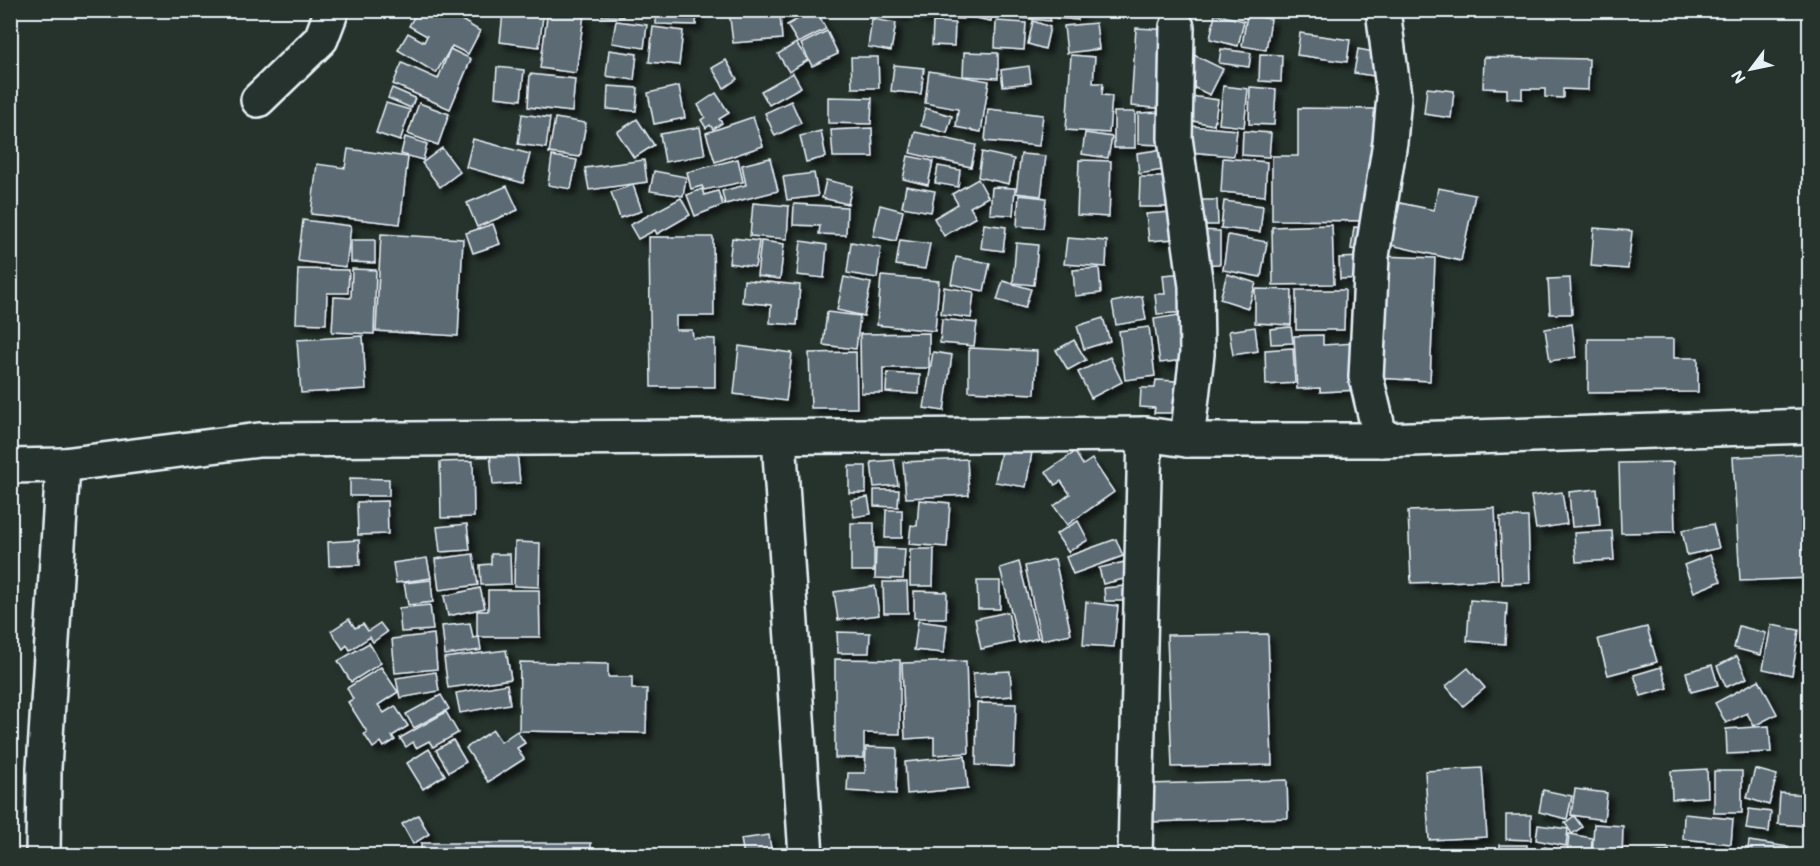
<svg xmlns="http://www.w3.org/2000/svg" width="1820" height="866" viewBox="0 0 1820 866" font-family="Mali,sans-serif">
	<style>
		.building { fill: #5b6a73; stroke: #e8f1f8; stroke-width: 1.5; filter: url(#shadow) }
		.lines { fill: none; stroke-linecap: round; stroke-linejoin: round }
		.minor-casing { stroke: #e8f1f8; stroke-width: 38 }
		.minor { stroke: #26332d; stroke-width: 33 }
	</style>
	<defs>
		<filter id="shadow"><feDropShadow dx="5.5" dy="5.5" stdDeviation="3" flood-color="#0009"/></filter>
	</defs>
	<rect width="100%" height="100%" fill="#26332d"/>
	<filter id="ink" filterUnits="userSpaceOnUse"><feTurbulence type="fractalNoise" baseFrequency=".0167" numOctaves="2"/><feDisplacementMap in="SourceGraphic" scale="12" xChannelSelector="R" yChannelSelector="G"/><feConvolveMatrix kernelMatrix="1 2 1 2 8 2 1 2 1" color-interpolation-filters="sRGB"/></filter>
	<g filter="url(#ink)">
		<!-- building -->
		<g class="building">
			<path d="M418,10h27l35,21 -12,23 -16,-8 -16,27 -38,-23 10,-17 16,9 3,-6 -18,-10z"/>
			<path d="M548,10l36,5 -8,58 -36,-5z"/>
			<path d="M603,10h20v7l-21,-1z"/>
			<path d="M656,10h41l-1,15 -40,-1z"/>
			<path d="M729,10h72l1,3 -22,2 2,24 -49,4z"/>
			<path d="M814,10h2l10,19 -28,14 -11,-18z"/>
			<path d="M873,10h33l-1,6z"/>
			<path d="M919,10h44v9l-45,-2z"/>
			<path d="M966,10h26l-1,11 -26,-5z"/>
			<path d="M1022,10h29l-1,11 -29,-3z"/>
			<path d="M1057,10h22l-1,10 -22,-2z"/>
			<path d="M503,12l40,4 -4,31 -39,-5z"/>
			<path d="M1215,14l29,7 -6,25 -28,-7z"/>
			<path d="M1247,15l24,4 -5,31 -24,-4z"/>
			<path d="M872,19l24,4 -5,28 -23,-4z"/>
			<path d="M616,21l31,4 -3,23 -32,-5z"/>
			<path d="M996,21l30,2 -2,27 -29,-2z"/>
			<path d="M1033,21l17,6 -5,22 -17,-5z"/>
			<path d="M933,22l22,1 -1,23 -22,-1z"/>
			<path d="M1096,23l3,26 -32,4 -3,-27z"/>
			<path d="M653,27l30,4 -4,34 -30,-3z"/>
			<path d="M1136,28l37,2 -6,79 -36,-3z"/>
			<path d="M827,31l11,23 -26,12 -11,-22z"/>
			<path d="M1300,33l50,7 -3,22 -50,-7z"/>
			<path d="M796,43l12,17 -19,12 -11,-18z"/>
			<path d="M450,49l21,10 -21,50 -57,-25 9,-21 36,16z"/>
			<path d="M1221,49l30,4 -2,14 -30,-4z"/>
			<path d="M1358,49l27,5 -4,23 -27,-4z"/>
			<path d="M609,50l28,4 -3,26 -28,-4z"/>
			<path d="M964,52l34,1v25l-35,-2z"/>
			<path d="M1260,54l22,1 -1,27 -22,-1z"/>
			<path d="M1071,55l24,2 -2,26h10l-1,12 10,1 -3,37 -43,-3z"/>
			<path d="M1194,55l29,14 -13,26 -28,-13z"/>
			<path d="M851,57h27l1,31h-27z"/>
			<path d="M1484,57l105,2 -1,31 -25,-1v9l-18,-1v-8h-23v10l-15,-1v-9l-24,-1z"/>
			<path d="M726,60l11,19 -13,9 -12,-20z"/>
			<path d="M894,65l30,3 -3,26 -30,-3z"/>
			<path d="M1029,66l2,17 -28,3 -2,-16z"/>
			<path d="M497,67l27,3 -3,30 -26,-3z"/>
			<path d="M929,71l60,10 -8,51 -25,-5 2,-18 -33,-6z"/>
			<path d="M793,73l8,14 -32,18 -8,-14z"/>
			<path d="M530,74l45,5 -3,33 -44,-5z"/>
			<path d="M608,86l30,2 -2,23 -29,-2z"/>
			<path d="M679,86l6,32 -31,6 -6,-31z"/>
			<path d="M1223,86l25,3 -4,38 -25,-3z"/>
			<path d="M1250,87l26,2 -2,36 -25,-1z"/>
			<path d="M392,88l23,10 -4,10 -23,-10z"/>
			<path d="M1427,88l27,3 -3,27 -27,-4z"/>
			<path d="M716,93l13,20 -10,6 3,4 -9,6 -3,-4 -4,3 -5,-8 4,-3 -7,-12z"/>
			<path d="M1191,96l27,4 -4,25 -27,-5z"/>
			<path d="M828,97l44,1 -1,26 -43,-1z"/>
			<path d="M791,101l10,22 -26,13 -10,-23z"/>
			<path d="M386,103l24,7 -10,31 -24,-8z"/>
			<path d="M419,103l30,11 -11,31 -30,-11z"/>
			<path d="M925,108l27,8 -5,17 -26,-7z"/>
			<path d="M1298,108l78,1 -1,112 -103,-1v-64h26z"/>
			<path d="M988,109l55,6 -4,31 -54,-5z"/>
			<rect x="1114" y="112" width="21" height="36"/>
			<path d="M1164,112v33l-26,-1v-31z"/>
			<path d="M522,114l28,4 -4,30 -28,-4z"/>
			<path d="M753,117l10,29 -48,16 -9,-29z"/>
			<path d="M555,118l31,5 -6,34 -31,-4z"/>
			<path d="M637,119l17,26 -20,13 -17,-26z"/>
			<path d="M1191,126l46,4 -3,26 -45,-4z"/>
			<path d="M700,127l5,28 -40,7 -5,-28z"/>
			<path d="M872,128l1,29h-40l-2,-27z"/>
			<path d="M821,131l5,26 -20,5 -6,-26z"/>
			<path d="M1243,131l28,2 -2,24 -27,-2z"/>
			<path d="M915,132l61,13 -5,22 -61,-14z"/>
			<path d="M1085,133l27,4 -4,21 -26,-4z"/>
			<path d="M405,137l22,7 -4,16 -22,-6z"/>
			<path d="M473,139l57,15 -7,29 -57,-16z"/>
			<path d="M442,148l18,24 -20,15 -18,-24z"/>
			<path d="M348,149l60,8 -8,67 -89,-10 6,-50 28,4z"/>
			<path d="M1165,149l4,20 -30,5 -2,-21z"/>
			<path d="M982,152l32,7 -5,25 -31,-7z"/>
			<path d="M1021,154l25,2 -5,40 -25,-3z"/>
			<path d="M552,156l25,4 -6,29 -23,-4z"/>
			<path d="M908,156l25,5 -5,24 -25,-6z"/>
			<path d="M770,158l8,33 -53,13 -3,-13 24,-6 -4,-20z"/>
			<path d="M1223,158l44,4 -2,34 -44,-4z"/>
			<path d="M738,159l5,23 -39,8 -2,-4 -11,3 -4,-17z"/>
			<path d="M644,160l3,22 -58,8 -4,-22z"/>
			<path d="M1079,160l32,1 -2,56 -32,-2z"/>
			<path d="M938,166l22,4 -2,17 -23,-4z"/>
			<path d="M654,171l32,6 -3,19 -33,-5z"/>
			<path d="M814,173l4,23 -31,4 -4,-23z"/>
			<path d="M1140,177h30v30h-31z"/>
			<path d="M978,179l10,18 -18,10 6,10 -32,19 -10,-18 24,-14 -6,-10z"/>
			<path d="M826,180l26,6 -4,18 -26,-6z"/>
			<path d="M633,185l9,26 -22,7 -9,-26z"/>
			<path d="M507,186l11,24 -41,17 -10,-24z"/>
			<path d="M906,186l29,5 -4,21 -29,-5z"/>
			<path d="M992,187l23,1 -2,27 -23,-1z"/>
			<path d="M1438,188l37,7 -14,66 -70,-16 9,-42 34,7z"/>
			<path d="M702,189l2,6 14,-4 5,14 -28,11 -8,-21z"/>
			<path d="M1019,195l27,3 -3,30 -26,-2z"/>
			<path d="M681,198l9,17 -33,19 -2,-4 -17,9 -8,-14z"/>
			<path d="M1189,200h28l1,25h-29z"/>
			<path d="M1224,201l39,5 -3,26 -39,-4z"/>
			<path d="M753,203l36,3 -2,33 -37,-3z"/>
			<path d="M794,204l53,3 -1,28 -27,-1 1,-8 -27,-1z"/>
			<path d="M880,205l23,6 -7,30 -23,-5z"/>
			<path d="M1172,212l2,27 -25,2 -3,-27z"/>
			<path d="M303,220l48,6 -5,41 -48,-6z"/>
			<path d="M493,224l7,20 -27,9 -7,-20z"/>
			<path d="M984,224l22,3 -3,24 -22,-3z"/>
			<path d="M1332,225l2,59 -61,1 -1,-58z"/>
			<path d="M1354,227l18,2 -2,23 -19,-3z"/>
			<path d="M1594,228l38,3 -4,38 -37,-3z"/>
			<path d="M1195,230l25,1v33l-25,1z"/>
			<path d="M381,234l82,5 -5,97 -82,-5z"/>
			<path d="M1228,235l39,7 -6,35 -38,-7z"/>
			<path d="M649,237h64l1,79h-38v14h16l1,8 22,1v48h-64z"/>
			<path d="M732,238l27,3 -4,26 -26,-4z"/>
			<path d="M1067,238l40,3 -1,26 -42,-3z"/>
			<path d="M351,240h24v23l-24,-1z"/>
			<path d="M900,240l30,4 -5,25 -29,-4z"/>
			<path d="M761,241l23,3 -4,35 -23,-3z"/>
			<path d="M801,241l26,4 -3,33 -27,-3z"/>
			<path d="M851,242l30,5 -4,31 -30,-5z"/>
			<path d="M1016,243l22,2 -4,40 -21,-2z"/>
			<path d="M1379,256l56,2 -5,123 -55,-3z"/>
			<path d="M956,257l34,6 -6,28 -33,-7z"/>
			<path d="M1363,257l1,21 -24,1 -1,-21z"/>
			<path d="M1099,268l2,25 -26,3 -2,-26z"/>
			<path d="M298,269l51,1 -1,23h-21l-1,31 -30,-1z"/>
			<path d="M352,269l24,1 -2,64 -42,-2 2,-35 17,1z"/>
			<path d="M1185,273l4,39 -32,2 -2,-20h10l-2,-19z"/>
			<path d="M1227,274l29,9 -8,25 -28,-9z"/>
			<path d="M881,276l58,5 -4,50 -58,-6z"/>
			<path d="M844,277l27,6 -7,33 -27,-6z"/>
			<path d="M1570,278l2,36h-22l-2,-35z"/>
			<path d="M744,280l56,5 -3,40 -27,-2 1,-18 -29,-3z"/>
			<path d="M1003,281l28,8 -6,19 -28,-8z"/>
			<path d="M944,287l30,5 -3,26 -30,-4z"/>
			<path d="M1255,289l37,1 -1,35 -36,-2z"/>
			<path d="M1296,290h49l-1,40h-48z"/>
			<path d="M1142,296l4,24 -30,5 -4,-23z"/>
			<path d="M827,312l33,4 -4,33 -33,-4z"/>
			<path d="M1185,314l6,45 -31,4 -6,-44z"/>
			<path d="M1103,318l7,23 -26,8 -7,-23z"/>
			<path d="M942,319l35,4 -3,23 -34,-3z"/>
			<path d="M1572,324l4,33 -26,4 -5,-32z"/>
			<path d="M1149,327l6,49 -30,4 -6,-49z"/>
			<path d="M1255,327l3,24 -25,4 -4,-24z"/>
			<path d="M1291,327l2,16 -22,1 -1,-15z"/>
			<path d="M929,333v35h-46v25h-22l-1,-59z"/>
			<path d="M1323,335v10l33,-2 3,47 -39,2v-4l-23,1 -3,-53z"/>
			<path d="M363,336l3,53 -65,4 -4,-53z"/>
			<path d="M1588,339h86v19h24v34l-110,1z"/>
			<path d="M1074,340l12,20 -18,10 -12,-20z"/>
			<path d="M739,346l53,7 -6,48 -52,-7z"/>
			<path d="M969,348l68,3 -2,43 -66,-3z"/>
			<path d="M1293,348l2,35 -29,2 -1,-35z"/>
			<path d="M856,352l1,56h-46l-2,-55z"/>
			<path d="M933,352l19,3 -8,56 -20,-3z"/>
			<path d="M1110,357l12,25 -31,16 -13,-26z"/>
			<path d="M887,373l33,2 -1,19 -33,-2z"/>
			<path d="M1156,380l21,1 -1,32h-22l1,-5 -15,-1 1,-19h14z"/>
			<path d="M1002,446l30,6 -6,35 -31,-5z"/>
			<path d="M517,450l3,33 -27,2 -3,-32z"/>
			<path d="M1075,452l8,13 9,-6 22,33 -47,33 -13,-19 16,-12 -9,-13 -6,4 -9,-13z"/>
			<path d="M1807,454l3,48v76l-70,3 -7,-124z"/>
			<path d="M967,459l2,36 -63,3 -3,-36z"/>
			<path d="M894,460l4,25 -24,2 -3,-25z"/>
			<path d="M473,461l1,56 -33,1 -1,-56z"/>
			<path d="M1673,462l2,70 -54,1 -2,-70z"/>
			<rect x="849" y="466" width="17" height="27"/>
			<path d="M350,478l39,1v17h-39z"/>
			<path d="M1597,489l3,36 -28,2 -3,-35z"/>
			<path d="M874,490h25l-1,17 -24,-1z"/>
			<path d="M1562,492l5,32 -31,5 -5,-33z"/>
			<path d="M868,497l3,17 -17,3 -3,-17z"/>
			<path d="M919,500l31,3 -3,44 -38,-3 2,-19 6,1z"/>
			<path d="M387,501l1,33 -30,1 -1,-33z"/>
			<path d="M1495,508l3,72 -87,3 -3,-72z"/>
			<path d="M886,510h16v28h-17z"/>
			<path d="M1500,517h28l2,66 -28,1z"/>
			<path d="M1078,521l10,19 -20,12 -12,-18z"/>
			<rect x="851" y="523" width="23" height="48"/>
			<path d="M467,524l3,26 -30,2 -3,-25z"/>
			<path d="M1713,524l6,24 -32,7 -5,-25z"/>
			<path d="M1612,531l2,29 -38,2 -2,-29z"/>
			<path d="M1116,539l7,17 -50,18 -7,-17z"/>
			<path d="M359,540l1,25 -31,1 -1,-24z"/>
			<path d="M515,542l25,1 -1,44 -25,-1z"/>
			<path d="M876,548l29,1 -2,30 -28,-1z"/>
			<path d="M910,549h24l-1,37h-23z"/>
			<path d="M473,554l5,31 -39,5 -4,-31z"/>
			<path d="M491,554h19l1,30 -30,1 -1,-20 11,-1z"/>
			<path d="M1710,555l11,26 -27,11 -10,-27z"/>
			<path d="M427,558l4,20 -35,5 -3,-20z"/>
			<path d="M1055,559l16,75 -30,6 -16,-74z"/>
			<path d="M1129,561l3,16 -29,7 -4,-16z"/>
			<path d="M1019,562l19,76 -19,5 -19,-75z"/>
			<path d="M431,580l2,22 -25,3 -4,-22z"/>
			<path d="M977,581h23v28h-22z"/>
			<path d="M883,582h24l1,31h-24z"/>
			<path d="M875,586l4,29 -41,5 -4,-28z"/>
			<path d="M1126,586l1,15h-22l-1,-13z"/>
			<path d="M480,588l5,20 -37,8 -4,-20z"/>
			<path d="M488,590h51l1,47h-63v-26h11z"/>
			<path d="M914,591l33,1 -1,26h-32z"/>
			<path d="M1470,600l37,3 -2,41 -38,-3z"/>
			<path d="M1086,602l32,4 -4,41 -31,-2z"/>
			<path d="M430,605l3,25 -32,2 -2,-24z"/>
			<path d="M1008,612l6,30 -33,7 -6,-30z"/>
			<path d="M349,619l6,9 8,-4 5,7 12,-8 7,9 -14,10 -3,-5 -20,13 -3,-5 -4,4 -12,-18z"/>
			<path d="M918,621l29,4 -3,28 -30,-3z"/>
			<path d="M470,623l3,15 6,-1 2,13 -36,5 -3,-29z"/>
			<path d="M1771,625l28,5 -7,45 -29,-6z"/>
			<path d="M1739,626l27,7 -5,22 -27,-7z"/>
			<path d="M1647,627l10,35 -49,13 -10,-36z"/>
			<path d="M837,632l33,1 -1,20h-31z"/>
			<path d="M434,634l3,35 -42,4 -3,-34z"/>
			<path d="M1268,634l4,131 -100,2 -5,-132z"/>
			<path d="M369,643l12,20 -30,19 -13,-21z"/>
			<path d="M506,650l5,29 -63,9 -4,-30z"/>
			<path d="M1737,656l10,22 -21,9 -9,-21z"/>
			<path d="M835,659l65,1v74l-36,-1v25h-29z"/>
			<path d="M966,661l3,92 -35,2v-18l-29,2 -3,-76z"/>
			<path d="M520,662l88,2v13h24v12h15l-1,44 -127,-2z"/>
			<path d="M1712,665l6,20 -27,7 -5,-20z"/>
			<path d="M381,667l17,25 -20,13 6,8 11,-7 13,20 -16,10 3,4 -11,7 -3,-5 -8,6 -9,-14 3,-2 -19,-30 5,-3 -6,-11z"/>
			<path d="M1661,667l7,21 -27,8 -7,-21z"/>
			<path d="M1468,668l17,20 -22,18 -17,-20z"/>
			<path d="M1010,671l2,25 -37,3 -2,-26z"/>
			<path d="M436,672l3,19 -39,7 -4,-20z"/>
			<path d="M1759,680l18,34 -23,12 -7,-13 -21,10 -11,-20z"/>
			<path d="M507,684l3,20 -50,9 -4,-20z"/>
			<path d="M441,695l8,14 -35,19 -8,-14z"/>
			<path d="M977,703l39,1 -2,63 -38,-2z"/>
			<path d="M446,712l12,21 -25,14 -4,-6 -13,7 -3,-6 -7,5 -6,-9z"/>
			<path d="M1769,726l2,26 -44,2 -1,-25z"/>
			<path d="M493,730l8,12 16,-11 8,12 -8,5 7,11 -36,23 -22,-34z"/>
			<path d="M453,740l13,22 -17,10 -13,-22z"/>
			<path d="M866,747l31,1 -1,46 -49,-3 1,-18h17z"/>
			<path d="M429,749l16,26 -22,14 -16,-26z"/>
			<path d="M965,756l3,32 -61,6 -2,-32z"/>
			<path d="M1482,768l5,69 -58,3 -4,-69z"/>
			<path d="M1707,769l1,28 -36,2 -1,-28z"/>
			<path d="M1755,769l22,6 -8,30 -22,-7z"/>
			<rect x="1714" y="771" width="28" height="42"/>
			<path d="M1287,780l1,38 -138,4 -1,-38z"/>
			<path d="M1575,789l32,4 -3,27 -33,-5z"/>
			<path d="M1543,790l29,6 -5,23 -28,-7z"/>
			<path d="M1780,793l28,2 -2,31 -28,-2z"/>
			<path d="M1749,809l22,3 -2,20 -23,-3z"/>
			<path d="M1684,814l49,5 -2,25 -48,-5z"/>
			<path d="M418,815l11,19 -16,10 -11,-20z"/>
			<path d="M1506,815h25v25l-25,-1z"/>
			<path d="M1574,816l8,11 -10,7 -7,-11z"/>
			<path d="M1594,824l29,2 -1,30h-30z"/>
			<path d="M1538,825l30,4 -2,17 -30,-6z"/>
			<path d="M1569,834l23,4 -1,18h-24z"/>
			<path d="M769,835l3,21h-28l-3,-17z"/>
			<path d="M1749,841l39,6 -1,9h-40z"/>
			<rect x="421" y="843" width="170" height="13"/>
			<rect x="1500" y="845" width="27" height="11"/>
			<path d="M1543,847l22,4v5h-23z"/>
			<path d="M1214,849v7h-60v-5z"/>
			<path d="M1669,850l1,6h-29z"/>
		</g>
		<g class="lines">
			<defs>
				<g id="minor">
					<path d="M1177,27l-2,111 21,148 1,68 -10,86"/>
					<path d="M258,100l63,-61 11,-29"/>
					<path d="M779,438l27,418"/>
					<path d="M1381,440l-15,-63 6,-121 18,-114 4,-46 -11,-86"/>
					<path d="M10,466l53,-1 196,-25 886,-6 42,6h194l429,-14"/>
					<path d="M43,856l1,-88 19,-303"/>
					<path d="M1135,856l10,-422"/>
				</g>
			</defs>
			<!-- minor casing -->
			<use href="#minor" class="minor-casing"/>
			<!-- minor -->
			<use href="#minor" class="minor"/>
		</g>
	</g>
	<!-- margin -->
	<rect width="1820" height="866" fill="none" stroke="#26332d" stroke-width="36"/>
	<rect x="18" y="18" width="1784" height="830" fill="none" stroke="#e8f1f8" stroke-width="2" filter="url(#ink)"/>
	<!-- north arrow -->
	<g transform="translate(1751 69) rotate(238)" stroke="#26332d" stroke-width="4.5" paint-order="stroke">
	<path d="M0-4.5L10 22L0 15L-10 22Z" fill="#e8f1f8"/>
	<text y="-9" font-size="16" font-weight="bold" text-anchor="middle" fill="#e8f1f8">N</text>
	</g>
</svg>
